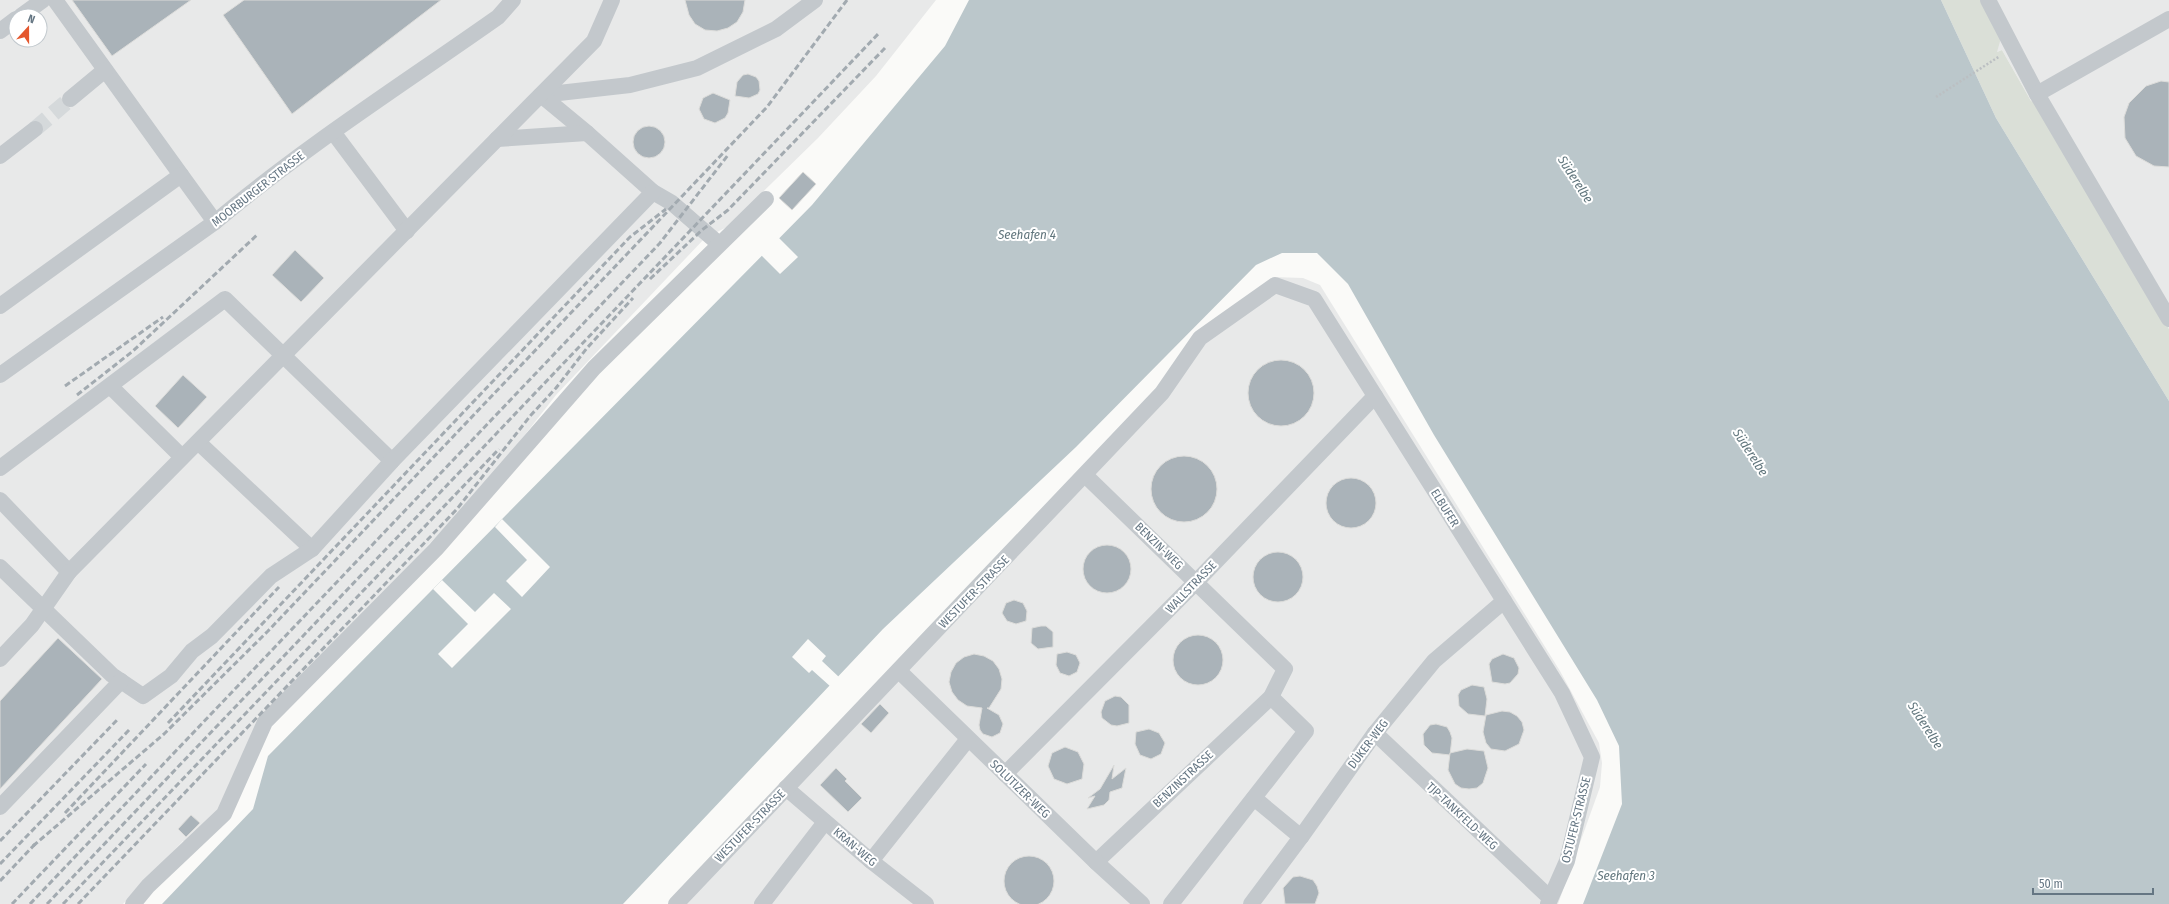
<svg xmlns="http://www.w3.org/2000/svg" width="2169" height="904" viewBox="0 0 2169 904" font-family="'Fira Sans Condensed',sans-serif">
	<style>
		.built { fill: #e8e9e9; fill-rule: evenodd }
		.green { fill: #dadfd7 }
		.water { fill: #bbc7cb }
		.pier { fill: #fafaf8 }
		.building { fill: #aab3b9; stroke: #dcdcda }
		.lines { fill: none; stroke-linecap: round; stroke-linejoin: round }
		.minor-tunnel { stroke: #d5d9db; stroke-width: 16; stroke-dasharray: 16 8; stroke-linecap: butt }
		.path { stroke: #bbbfc2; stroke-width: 2.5; stroke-dasharray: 2 2; stroke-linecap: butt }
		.minor { stroke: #c3c8cc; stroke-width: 16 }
		.rail { stroke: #a2aab0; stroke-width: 3; stroke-dasharray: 6 3; stroke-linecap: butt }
		.labels { text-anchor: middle; stroke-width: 4; stroke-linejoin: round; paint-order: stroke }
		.street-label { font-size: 12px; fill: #657683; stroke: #fff }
		.water-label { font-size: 13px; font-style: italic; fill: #60757c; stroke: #fff }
	</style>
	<rect width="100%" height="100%" fill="#fafaf8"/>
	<!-- built -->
	<g class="built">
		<path d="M0,0h936l-60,76 -58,62 -91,89 -22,11 -149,157 -68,87 -226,239 -41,86 -36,36 -2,-2 -60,63h-123zM16,16h24v24h-24z"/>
		<path d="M1982,0h187v329l-119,-205 -19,-23 -29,-51 -5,2z"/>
		<path d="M1273,277l30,1 17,7 240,386 39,72 3,20 -2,24 -42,117h-890l502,-526z"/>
	</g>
	<!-- green -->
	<path class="green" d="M1941,0h41l19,38 -4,14 5,-2 29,51 8,3 130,225v72l-173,-283z"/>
	<!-- water -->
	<path class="water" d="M969,0h972l55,118 173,283v503h-586l39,-100 -3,-58 -22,-46 -163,-265 -86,-151 -31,-31h-35l-26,12 -180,182 -193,182 -260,275h-461l91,-95 15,-53 544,-551 133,-159z"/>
	<!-- pier -->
	<g class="pier">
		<path d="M778,237l20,20 -18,17 -19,-19z"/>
		<path d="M502,519l48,48 -28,30 -16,-16 21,-21 -32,-33z"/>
		<path d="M442,580l33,32 19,-19 17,16 -59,59 -14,-14 30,-30 -35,-35z"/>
		<path d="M808,639l18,17 -4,5 18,17 -9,9 -19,-17 -3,3 -17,-16z"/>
	</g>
	<!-- building -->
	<g class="building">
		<path d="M72,0h119l-79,56z"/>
		<path d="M244,0h197l-149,114 -69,-99z"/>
		<path d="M685,0h60l-2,12 -6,10 -9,6 -11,3 -12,-1 -10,-6 -6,-9z"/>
		<path d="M748,74l8,3 3,4 1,9 -2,4 -9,4 -14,-2 2,-14 6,-7z"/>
		<path d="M2161,81l8,1v85l-15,-1 -18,-10 -11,-18 -1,-21 5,-14 17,-17z"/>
		<path d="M713,93l17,7 -2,13 -3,5 -10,5 -11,-4 -5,-10 4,-11z"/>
		<circle cx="649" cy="142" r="16"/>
		<path d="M803,172l13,12 -24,26 -13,-12z"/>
		<path d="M295,250l29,28 -23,24 -29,-27z"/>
		<circle cx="1281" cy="393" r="33"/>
		<path d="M183,375l24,22 -29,31 -23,-22z"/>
		<circle cx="1184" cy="489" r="33"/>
		<circle cx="1351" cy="503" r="25"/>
		<circle cx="1107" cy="569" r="24"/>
		<circle cx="1278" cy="577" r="25"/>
		<path d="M1014,600l9,3 4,8 -1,10 -10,3 -9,-3 -5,-8 4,-10z"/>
		<path d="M1041,626h5l7,6v15l-15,2 -7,-6 1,-15z"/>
		<circle cx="1198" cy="660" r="25"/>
		<path d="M58,638l44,41 -102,110v-88z"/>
		<path d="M1067,652l9,3 4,8 -3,9 -8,4 -9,-3 -4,-8 1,-11z"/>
		<path d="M974,654l10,2 9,5 6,8 3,10 -1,10 -12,19h-2l12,7 4,9 -3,9 -8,4 -9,-3 -3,-4 -1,-5 3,-17 -15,-2 -9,-6 -6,-8 -3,-10 2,-10 5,-9 8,-6z"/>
		<path d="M1503,654l11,4 5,10 -1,6 -8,9 -5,1 -13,-2 -3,-18 3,-5z"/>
		<path d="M1472,685l12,2 3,12 -2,17 -17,-2 -9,-8 -1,-11 3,-5z"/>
		<path d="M1115,696l6,1 8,8v18l-12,3 -6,-1 -9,-7 -1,-6 4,-11z"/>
		<path d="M880,704l9,9 -18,20 -10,-9z"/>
		<path d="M1502,711l8,1 7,4 5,6 2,8 -5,14 -14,7 -14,-2 -5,-6 -3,-11 3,-17z"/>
		<path d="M1436,724l11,3 3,5 2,6 -2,17 -18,-2 -8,-8 -1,-11 7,-9z"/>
		<path d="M1149,729l10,4 6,10 -4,11 -10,5 -11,-4 -5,-11 1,-12z"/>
		<path d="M1065,747l13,5 6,12 -2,15 -15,5 -13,-5 -6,-13 4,-13z"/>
		<path d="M1467,749l17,2 4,17 -5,15 -6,5 -8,1 -8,-1 -6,-4 -7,-14 2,-17z"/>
		<path d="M1114,765l-2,14 14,-11 -4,20 -12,4 -1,8 -5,5 -17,4 8,-13 -7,2 12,-9z"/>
		<path d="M836,768l11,11 -2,2 17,17 -14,14 -28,-27z"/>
		<path d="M191,815l9,8 -14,14 -8,-8z"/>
		<circle cx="1029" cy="881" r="25"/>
		<path d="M1300,876l13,4 4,6 2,7 -4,11h-30l-2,-16 10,-11z"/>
	</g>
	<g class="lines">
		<!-- minor-tunnel -->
		<path class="minor-tunnel" d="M35,129l35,-30"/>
		<!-- path -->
		<path class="path" d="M1936,97l64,-41"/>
		<!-- minor -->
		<g class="minor">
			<path d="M55,0l126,175"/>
			<path d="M1988,0l49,94 132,225"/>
			<path d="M21,16l22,-16"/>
			<path d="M0,31l16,-12"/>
			<path d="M2037,94l132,-75"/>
			<path d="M541,95l89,-10 67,-17 79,-39 39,-29"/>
			<path d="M541,95l46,38 66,59 19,11 47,41"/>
			<path d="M70,99l35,-29"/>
			<path d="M333,132l74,99"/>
			<path d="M497,139l90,-6"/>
			<path d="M0,156l35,-27"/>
			<path d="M0,306l181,-131 34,47"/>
			<path d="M0,375l215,-153c89,-75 188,-138 283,-205l15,-17"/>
			<path d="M110,386l72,71"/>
			<path d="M198,442l114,107"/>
			<path d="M0,468l225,-169 167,162"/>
			<path d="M1085,475l200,194 -14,28 -175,165"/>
			<path d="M0,500l69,72 525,-531 18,-41"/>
			<path d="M0,567l112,108 31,21 28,-20 21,-25 20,-15 59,-60 41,-27 80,-88 261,-269"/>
			<path d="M0,659l32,-34 37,-53"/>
			<path d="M899,671l197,191 46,42"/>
			<path d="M1375,733l175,165"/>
			<path d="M1005,774l191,-192 179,-186"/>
			<path d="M786,788l85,73 55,43"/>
			<path d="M1254,798l47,39"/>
			<path d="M0,807l121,-126"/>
			<path d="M871,861l97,-122"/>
			<path d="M133,904l15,-18 76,-72 41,-92 171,-173 158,-181 172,-169"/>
			<path d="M676,904l486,-511 38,-55 75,-53 39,14 248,394 30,64 -25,104 -19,43"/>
			<path d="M762,904l63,-82"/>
			<path d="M1171,904l135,-173 -35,-34"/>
			<path d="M1251,904l50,-67 74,-104 59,-72 70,-60"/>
		</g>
		<!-- rail -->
		<g class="rail">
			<path d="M650,279l52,-49 26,-20 157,-162"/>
			<path d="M65,386l98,-69"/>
			<path d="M77,395l56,-44 124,-116"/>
			<path d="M168,723l462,-486 36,-28"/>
			<path d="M65,813l214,-226"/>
			<path d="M0,841l118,-122"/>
			<path d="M33,846l131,-112 104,-103 499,-524 80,-107"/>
			<path d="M0,864l130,-135"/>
			<path d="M0,881l37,-39"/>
			<path d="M12,904l134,-140"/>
			<path d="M30,904l630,-661 68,-88"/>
			<path d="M47,904l832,-871"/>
			<path d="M63,904l436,-455"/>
			<path d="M78,904l379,-395 74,-94 25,-27 31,-40 46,-50"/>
		</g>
	</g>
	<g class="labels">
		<!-- street labels -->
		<g class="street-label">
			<text transform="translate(258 189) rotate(-38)" y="4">MOORBURGER STRASSE</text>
			<text transform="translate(1445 508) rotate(58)" y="4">ELBUFER</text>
			<text transform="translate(1159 546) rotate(44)" y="4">BENZIN-WEG</text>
			<text transform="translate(1191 587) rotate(-46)" y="4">WALLSTRASSE</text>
			<text transform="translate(974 592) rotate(-46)" y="4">WESTUFER-STRASSE</text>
			<text transform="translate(1368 744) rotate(-53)" y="4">DÜKER-WEG</text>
			<text transform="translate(1183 779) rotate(-43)" y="4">BENZINSTRASSE</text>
			<text transform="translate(1020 789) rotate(44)" y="4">SOLUTIZER-WEG</text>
			<text transform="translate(1462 816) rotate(43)" y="4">TJP-TANKFELD-WEG</text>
			<text transform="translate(1576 820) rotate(-76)" y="4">OSTUFER-STRASSE</text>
			<text transform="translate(750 826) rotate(-46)" y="4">WESTUFER-STRASSE</text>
			<text transform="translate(855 847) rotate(40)" y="4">KRAN-WEG</text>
		</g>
		<!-- water labels -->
		<g class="water-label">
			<text transform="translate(1576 179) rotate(57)" y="5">Süderelbe</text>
			<text x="1027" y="239">Seehafen 4</text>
			<text transform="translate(1751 452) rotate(57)" y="5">Süderelbe</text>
			<text transform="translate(1926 725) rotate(57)" y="5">Süderelbe</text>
			<text x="1626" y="880">Seehafen 3</text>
		</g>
	</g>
	<!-- north arrow -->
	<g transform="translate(28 28) rotate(21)"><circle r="19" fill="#ffffff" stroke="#c1c8cd"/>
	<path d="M0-3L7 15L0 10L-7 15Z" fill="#e4572e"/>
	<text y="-6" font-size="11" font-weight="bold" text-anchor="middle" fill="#657683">N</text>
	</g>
	<!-- scale -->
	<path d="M2033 888v6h120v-6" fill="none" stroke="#657683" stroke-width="2"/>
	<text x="2039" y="888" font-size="12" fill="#657683" stroke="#ffffff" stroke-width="3" paint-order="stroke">50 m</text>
</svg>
